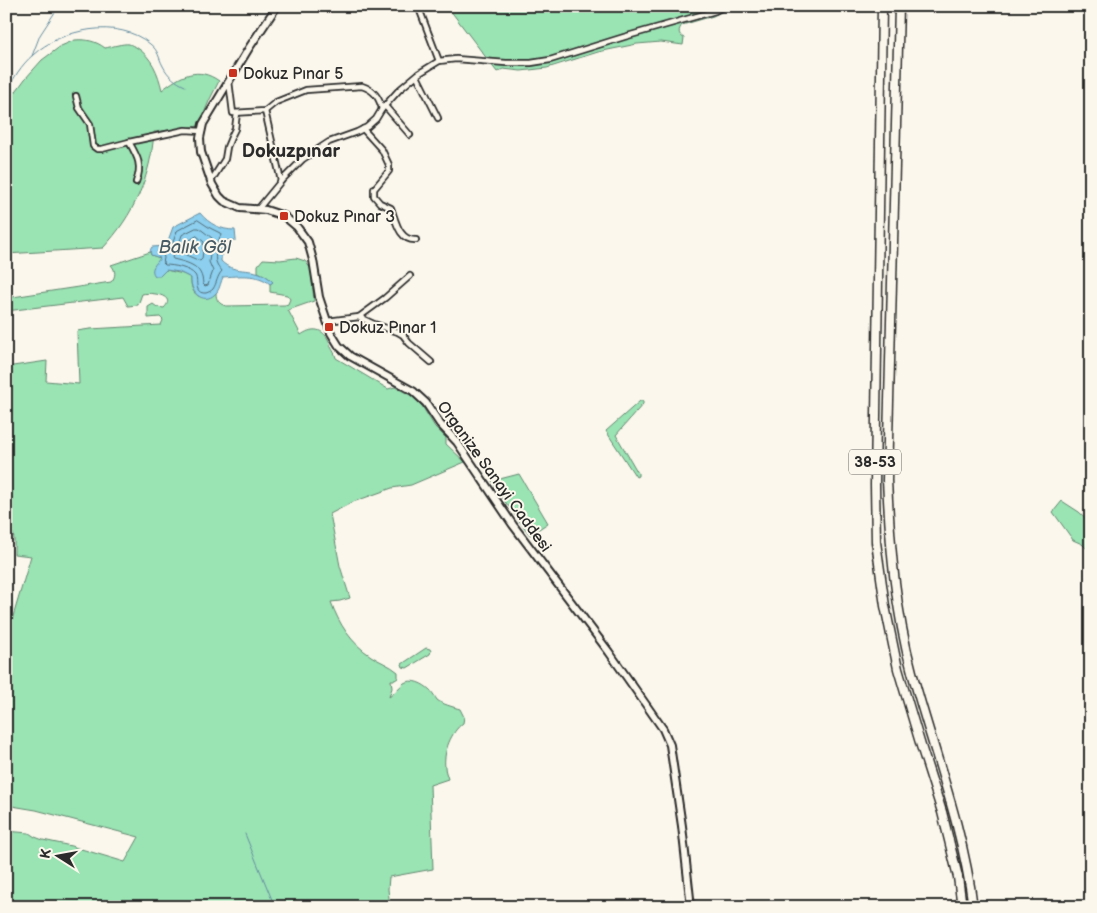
<svg xmlns="http://www.w3.org/2000/svg" width="1097" height="913" viewBox="0 0 1097 913" font-family="'Balsamiq Sans',sans-serif">
	<style>
		.green { fill: #9ae3b3; stroke: #62876f }
		.water { fill: #8ccfee; stroke: #658da0 }
		.lines { fill: none; stroke-linecap: round; stroke-linejoin: round }
		.shore { stroke: #526d79; stroke-width: 1 }
		.stream { stroke: #658da0; stroke-width: 1 }
		.street-casing { stroke: #2b2b2b; stroke-width: 8 }
		.secondary-casing { stroke: #2b2b2b; stroke-width: 10 }
		.highway-casing { stroke: #2b2b2b; stroke-width: 11 }
		.street { stroke: #fbf7ec; stroke-width: 4.5 }
		.secondary { stroke: #fbf7ec; stroke-width: 6 }
		.highway { stroke: #fbf7ec; stroke-width: 8 }
		.poi-dot { fill: #c8321e; stroke: #fbf7ec; stroke-width: 2 }
		.labels { text-anchor: middle; stroke-width: 4; stroke-linejoin: round; paint-order: stroke }
		.shield { fill: #fbf7ec; stroke: #696865; stroke-width: 1 }
		.shield-label { font-size: 15px; font-weight: bold; fill: #2b2b2b }
		.poi-label { font-size: 16px; fill: #2b2b2b; stroke: #fbf7ec; text-anchor: start }
		.street-label { font-size: 16px; fill: #2b2b2b; stroke: #fbf7ec }
		.water-label { font-size: 18px; font-style: italic; fill: #485c66; stroke: #fbf7ec }
		.quarter-label { font-size: 19px; font-weight: bold; fill: #2b2b2b; stroke: #fbf7ec }
	</style>
	<rect width="100%" height="100%" fill="#fbf7ec"/>
	<filter id="ink" filterUnits="userSpaceOnUse"><feTurbulence type="fractalNoise" baseFrequency=".02" numOctaves="2"/><feDisplacementMap in="SourceGraphic" scale="10" xChannelSelector="R" yChannelSelector="G"/><feConvolveMatrix kernelMatrix="1 2 1 2 8 2 1 2 1" color-interpolation-filters="sRGB"/></filter>
	<g filter="url(#ink)">
		<!-- green -->
		<g class="green">
			<path d="M447,6h286l-20,10 -31,9c-4,5 -4,10 2,13l-1,7 -22,-3 -24,2 -39,8 -51,16 -26,3 -18,-2 -6,3z"/>
			<path d="M75,40c11,-1 21,1 30,8 6,-1 18,-5 24,-4 1,0 6,3 7,3 16,10 22,26 26,43 19,-15 36,-24 57,-9l-10,20 -10,25 -45,6c-3,44 -20,83 -51,116l-97,6v-149l19,-26 17,-19 19,-14z"/>
			<path d="M150,252l1,3 9,3 6,12 17,4 8,4c-1,18 11,24 25,15 0,7 3,11 10,13l59,-1 3,-1 2,-5 -3,-4 -17,-3v-8l3,-2 -7,-6 -8,-4v-7l5,-6 17,1 16,-2 9,3 6,8 3,32 -26,9 13,25c10,-7 20,-8 27,4 2,3 2,6 3,8 2,4 4,6 5,11l52,31 7,-2 17,9 10,10 13,21 11,11v6l19,18 -54,23 -19,3 -39,14 -23,12 10,52 10,32 -10,3 -9,1c8,22 20,41 40,54 9,6 19,9 27,16v6l-3,2h-4l1,8 -3,9c6,-4 10,-10 15,-14 8,-5 20,1 26,7 3,3 5,7 7,10 5,4 16,7 23,9l4,8 -1,6c-12,9 -20,29 -18,44 0,4 2,8 3,12l-18,6 3,84 -44,8 -1,12 2,18h-384v-76l23,2 6,4 8,3 28,6 54,16 14,-25 -103,-27 -30,-5v-165l25,-84 -17,-2c0,-11 2,-23 -8,-29v-158l41,-6 -1,20 33,3 -2,-53 13,-2 71,-4 2,-5 -3,-3 -12,1v-11l5,-3 4,3 7,1c13,-13 -13,-16 -22,-14l-4,11 -10,1 -5,-9 -117,14v-13l105,-16c5,-5 5,-12 0,-17z"/>
			<path d="M640,401h3v3l-27,31 22,38v3l-2,1 -30,-46z"/>
			<path d="M519,474l29,49 -18,12 -27,-36 -11,-18z"/>
			<path d="M1062,501l17,11 12,11v30l-9,-9 -9,-4 -20,-28z"/>
			<path d="M426,648l4,1 1,2 -1,3 -23,14 -4,-1 -1,-3z"/>
		</g>
		<!-- water -->
		<path class="water" d="M200,213c9,11 21,17 35,17l1,10 -14,1 -1,20c15,16 34,2 52,21l-3,2c-13,-11 -32,-8 -47,-7 -2,4 -3,11 -6,15 -11,14 -27,3 -26,-14l-12,-6 -13,-2 -6,6h-5c-6,-7 1,-12 5,-18l-9,-3c-1,-3 -1,-6 1,-8l14,-1 7,-19z"/>
		<g class="lines">
			<!-- shore -->
			<g class="shore">
				<path d="M198,220l12,8 10,5 1,2c-3,5 -8,23 -4,29 1,3 3,4 5,7 -5,5 -5,12 -9,18 -2,2 -4,3 -7,4 -13,1 -7,-13 -11,-18 -5,-7 -22,-10 -30,-10l-2,-2 1,-5 -1,-5 8,-5 6,-17z"/>
				<path d="M196,228h3l13,10 -3,24 4,9 -5,14 -3,1 -2,-2c-1,-18 -13,-21 -30,-25l-1,-2 5,-7 5,-15z"/>
				<path d="M197,236l7,6 -2,17 -2,2 -14,-6 -2,-2 5,-12z"/>
			</g>
			<!-- stream -->
			<g class="stream">
				<path d="M32,56l8,-21 19,-29"/>
				<path d="M6,92c8,-14 15,-27 27,-37 28,-26 85,-38 117,-11 9,7 8,13 13,22 5,10 13,16 22,20"/>
				<path d="M245,834l30,73"/>
			</g>
			<defs>
				<g id="street">
					<path d="M420,6v5l19,50"/>
					<path d="M417,76l21,42"/>
					<path d="M229,81l4,32 32,-2 11,-9 30,-12 56,-4c12,4 17,11 20,23"/>
					<path d="M76,96l3,12 11,16 3,22 4,3h5l27,-7 56,-12 17,1"/>
					<path d="M385,106l25,29"/>
					<path d="M265,111l16,70"/>
					<path d="M363,129l19,21 7,15v6l-15,18v7l6,7 11,5c5,13 8,33 25,32"/>
					<path d="M129,142c8,14 14,23 7,40"/>
					<path d="M211,181l14,-22 2,-12 5,-12 3,-6 2,-16"/>
					<path d="M258,209l23,-28 22,-22 26,-17 28,-10 10,-5 9,-8 6,-10 17,-19 19,-16 21,-13 17,-2 50,4h25l19,-3 74,-23 91,-26 9,-5"/>
					<path d="M359,317l26,-19 25,-22"/>
					<path d="M327,321l32,-4 15,7 24,8 5,3 6,8 22,19"/>
				</g>
				<path id="secondary" d="M277,6l-28,42 -46,76 -3,14 1,14 11,32 7,12 5,5 16,7 26,2 18,6 13,11 11,15 5,18 6,37 12,36 8,13 11,10 63,35 13,12 14,21 17,18 56,83 96,127 54,77 7,16 12,81 9,81"/>
				<g id="highway">
					<path d="M882,6l-7,479 1,57 9,64 13,63 23,77 21,66 16,65 4,30"/>
					<path d="M899,6l-12,474c3,65 8,129 25,192 21,78 51,154 61,235"/>
				</g>
			</defs>
			<!-- street casing -->
			<use href="#street" class="street-casing"/>
			<!-- secondary casing -->
			<use href="#secondary" class="secondary-casing"/>
			<!-- highway casing -->
			<use href="#highway" class="highway-casing"/>
			<!-- street -->
			<use href="#street" class="street"/>
			<!-- secondary -->
			<use href="#secondary" class="secondary"/>
			<!-- highway -->
			<use href="#highway" class="highway"/>
		</g>
	</g>
	<!-- markers -->
	<g class="poi-dot">
		<rect x="228" y="68" width="10" height="10" rx="2.5"/>
		<rect x="279" y="211" width="10" height="10" rx="2.5"/>
		<rect x="324" y="322" width="10" height="10" rx="2.5"/>
	</g>
	<g class="labels">
		<!-- shield labels -->
		<rect class="shield" x="849" y="449.5" width="52" height="25" rx="4"/>
		<g class="shield-label">
			<text x="875" y="467">38-53</text>
		</g>
		<!-- poi labels -->
		<g class="poi-label">
			<text x="243" y="79">Dokuz Pınar 5</text>
			<text x="294" y="222">Dokuz Pınar 3</text>
			<text x="339" y="333">Dokuz Pınar 1</text>
		</g>
		<!-- street labels -->
		<g class="street-label">
			<text transform="translate(495 476) rotate(54)" y="6">Organize Sanayi Caddesi</text>
		</g>
		<!-- water labels -->
		<g class="water-label">
			<text x="195" y="253">Balık Göl</text>
		</g>
		<!-- quarter labels -->
		<g class="quarter-label">
			<text x="291" y="157">Dokuzpınar</text>
		</g>
	</g>
	<!-- margin -->
	<rect width="1097" height="913" fill="none" stroke="#fbf7ec" stroke-width="25"/>
	<rect x="12" y="12" width="1072" height="888" fill="none" stroke="#2b2b2b" stroke-width="2" filter="url(#ink)"/>
	<!-- north arrow -->
	<g transform="translate(58 856) rotate(281)" stroke="#fbf7ec" stroke-width="4" paint-order="stroke">
	<path d="M0-4L9 19L0 12L-9 19Z" fill="#2b2b2b"/>
	<text y="-8" font-size="14" font-weight="bold" text-anchor="middle" fill="#2b2b2b">K</text>
	</g>
</svg>
